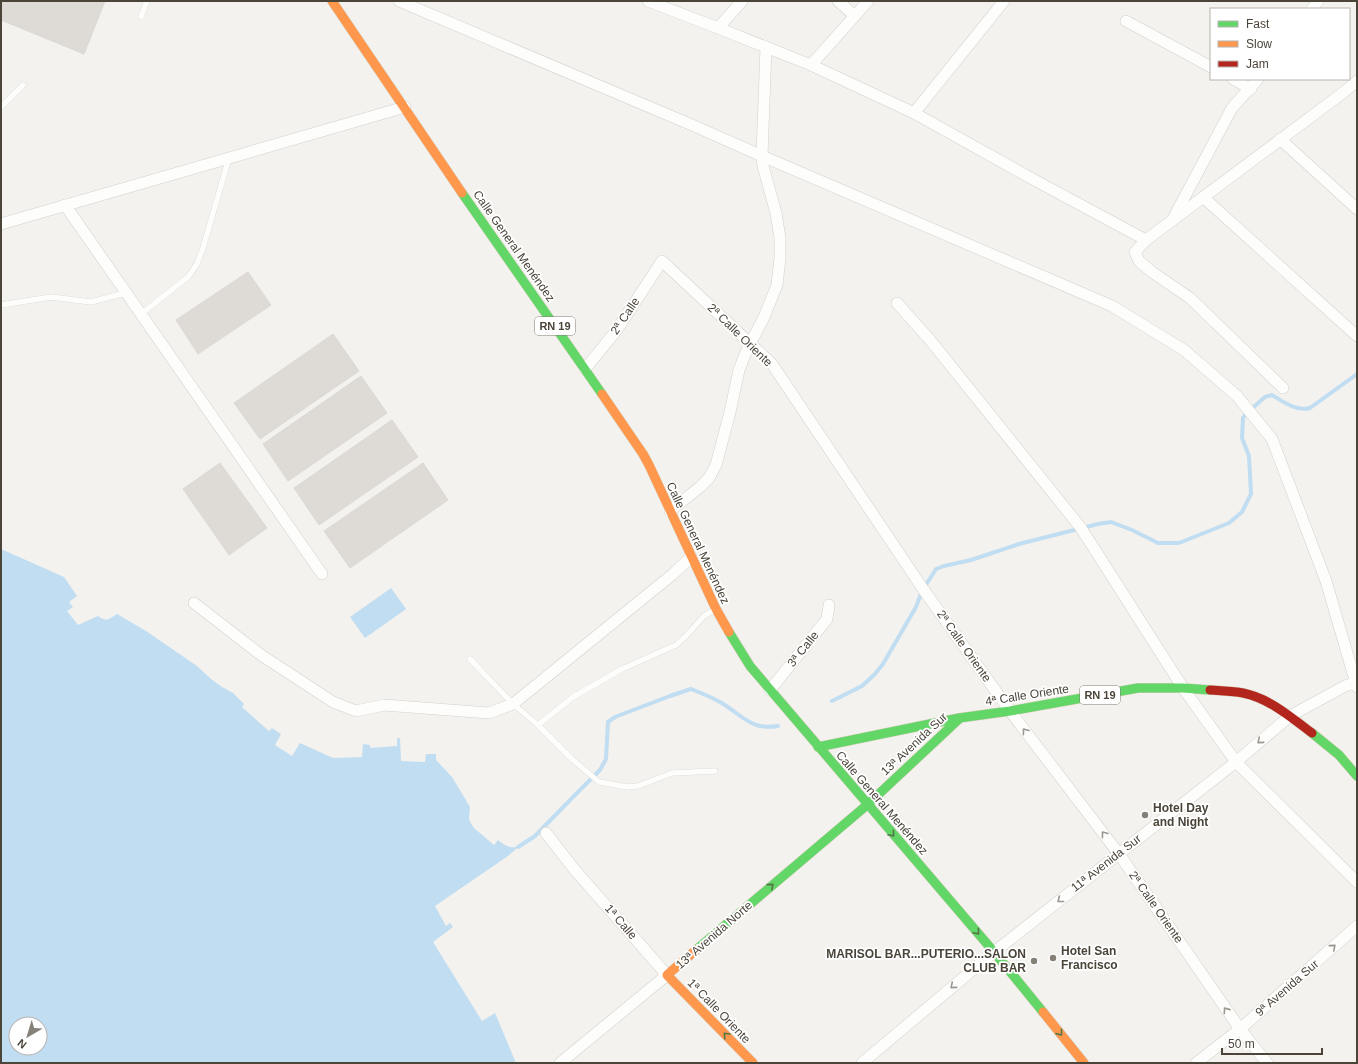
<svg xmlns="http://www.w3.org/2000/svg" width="1358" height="1064" viewBox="0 0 1358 1064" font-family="Arial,sans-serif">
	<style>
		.water { fill: #c0ddf1; fill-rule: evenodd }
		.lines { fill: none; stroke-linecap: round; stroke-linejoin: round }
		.stream { stroke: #c0ddf1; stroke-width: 4 }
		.building { fill: #dedbd6; stroke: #dcd9d4 }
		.lane-casing { stroke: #d2d0cb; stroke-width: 6 }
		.street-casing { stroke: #d2d0cb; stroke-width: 12 }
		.fast-casing { stroke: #d6cebb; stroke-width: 10 }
		.slow-casing { stroke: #d6cebb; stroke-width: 10 }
		.jam-casing { stroke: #d6cebb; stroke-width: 10 }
		.lane { stroke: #fdfdfc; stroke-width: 5.5 }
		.street { stroke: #fdfdfc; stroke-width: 11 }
		.fast { stroke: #63d668; stroke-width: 9 }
		.slow { stroke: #ff974d; stroke-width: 9 }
		.jam { stroke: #b3261e; stroke-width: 9 }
		.oneway { stroke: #9b9791 }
		.oneway2 { stroke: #537749 }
		.poi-dot { fill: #868178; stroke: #fff; stroke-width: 1.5 }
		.labels { text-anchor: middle; stroke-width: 3.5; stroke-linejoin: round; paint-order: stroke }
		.shield { fill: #fff; stroke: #817c74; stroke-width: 1 }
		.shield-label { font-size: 11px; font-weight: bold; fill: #4b4439 }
		.street-label { font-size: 12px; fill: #4b4439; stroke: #fff }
		.poi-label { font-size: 12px; font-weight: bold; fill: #4b4439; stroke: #fff; text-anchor: start }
	</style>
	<rect width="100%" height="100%" fill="#f4f2ee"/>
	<!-- water -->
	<g class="water">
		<path d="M1,549l63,28 13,19 -8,6 4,5 -6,4 11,14 20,-9c9,6 10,4 19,-2l29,17 51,35 14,13 11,8 11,6 11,11 -2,3 27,24 3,-3 9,6 -6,11 17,11 8,-13 33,15 29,-1 1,-13 7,1v3l27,-2v-8h3l1,23 24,1 1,-8h10v6l16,17 18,30 -1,11 1,4 4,6 20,17 4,-5c7,6 11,8 20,7l-10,9 -73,50 11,20 4,-3 3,4 -20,15 49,79 13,-8 21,50h-515zM16,1024h24v24h-24z"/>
		<path d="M391,588l15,21 -41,29 -15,-21z"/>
	</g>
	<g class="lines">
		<!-- stream -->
		<g class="stream">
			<path d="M832,701l30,-15 12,-11 9,-11 33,-57 6,-16 14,-22 8,-3 27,-6 48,-16 79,-20 13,-2 21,8 26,13h21l50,-20 13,-11 9,-18 -2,-38 -7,-18 1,-20 4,-5 18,-16 7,-2c10,6 25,17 38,13l47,-34"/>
			<path d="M518,847l17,-11 38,-39 27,-27 6,-11 2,-37 7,-5 55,-21 21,-7c10,4 20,8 29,13 21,12 31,29 58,24"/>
		</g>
	</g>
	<!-- building -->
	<g class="building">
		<path d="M1,1h104l-21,53 -83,-34z"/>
		<path d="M248,272l23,33 -73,49 -22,-34z"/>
		<path d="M333,334l26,37 -99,68 -26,-36z"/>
		<path d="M361,376l26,37 -99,68 -25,-37z"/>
		<path d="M392,420l26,37 -99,68 -25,-37z"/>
		<path d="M220,463l47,65 -38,27 -46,-66z"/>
		<path d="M423,463l25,37 -98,68 -26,-37z"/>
	</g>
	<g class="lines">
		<defs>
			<g id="lane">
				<path d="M141,17l6,-16"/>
				<path d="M1,107l22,-22"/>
				<path d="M1,305l50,-8 40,5 34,-9"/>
				<path d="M141,314l47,-37 9,-13 6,-16 26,-90"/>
				<path d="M470,659l43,45 25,21 35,35 26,22 28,5 11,-1 34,-13 43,-2"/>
				<path d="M538,725l35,-28 49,-28 54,-24 10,-9 18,-20 10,-6"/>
			</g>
			<g id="street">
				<path d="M399,1l293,124 70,31 350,150 72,44 53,46 35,43 54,142 31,106"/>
				<path d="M648,1l70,27 93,37 103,48 124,69 108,58"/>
				<path d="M838,1l17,15"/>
				<path d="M1312,9l6,-8"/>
				<path d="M1126,21l85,46"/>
				<path d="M718,28l24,-27"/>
				<path d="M811,65l57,-64"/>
				<path d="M1233,79l18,10"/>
				<path d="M914,113l90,-112"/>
				<path d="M1280,139l77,70"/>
				<path d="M1203,197l154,139"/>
				<path d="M65,205l257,369"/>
				<path d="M1175,215l57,-107 26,-29"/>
				<path d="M1,224l404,-117"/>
				<path d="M897,303l33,37 151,188 102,160 53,74 121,120"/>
				<path d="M585,369l31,-38 46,-70 110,103 151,225 87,122 109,143 121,175 27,34"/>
				<path d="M1283,388l-93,-90 -38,-26 -13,-11 -4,-9 11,-12 198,-148 13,-11"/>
				<path d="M670,511l30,-24 9,-9 7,-13 14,-53 9,-42 7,-18 18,-35 13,-32 3,-27v-20l-4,-25 -13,-47 -1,-10 4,-109"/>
				<path d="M194,603l67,52 72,47 23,9 28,-6 105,8 24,-9 160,-130 18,-17"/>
				<path d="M770,690l57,-71 2,-14"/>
				<path d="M546,833l28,36 93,106 -107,88"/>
				<path d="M862,1063l132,-111 242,-190 54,-46 55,-30 12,-4"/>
				<path d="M1196,1063l44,-34 117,-103"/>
			</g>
			<g id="fast">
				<path d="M462,193l140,201"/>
				<path d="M729,632l21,34 244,286 49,60"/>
				<path d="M1312,733l27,22 18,21"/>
				<path d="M818,747l141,-29 51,-7 128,-23h45l27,2"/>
				<path d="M696,950l171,-145 92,-86"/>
			</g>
			<g id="slow">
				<path d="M332,1l130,192"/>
				<path d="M602,394l41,60 6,11 67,144 13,23"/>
				<path d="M696,950l-29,25 86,88"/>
				<path d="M1043,1012l41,51"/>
			</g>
			<path id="jam" d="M1210,690c11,1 22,1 33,3 26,5 49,25 69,40"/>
		</defs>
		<!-- lane casing -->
		<use href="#lane" class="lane-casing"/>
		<!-- street casing -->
		<use href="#street" class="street-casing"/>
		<!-- fast casing -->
		<use href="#fast" class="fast-casing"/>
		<!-- slow casing -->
		<use href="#slow" class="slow-casing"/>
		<!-- jam casing -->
		<use href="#jam" class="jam-casing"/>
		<!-- lane -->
		<use href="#lane" class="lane"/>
		<!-- street -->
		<use href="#street" class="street"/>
		<!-- fast -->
		<use href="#fast" class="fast"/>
		<!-- slow -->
		<use href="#slow" class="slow"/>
		<!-- jam -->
		<use href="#jam" class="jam"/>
	</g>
	<!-- one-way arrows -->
	<defs><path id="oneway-chevron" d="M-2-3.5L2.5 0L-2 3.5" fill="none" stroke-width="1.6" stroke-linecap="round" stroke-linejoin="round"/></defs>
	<g class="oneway">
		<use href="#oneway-chevron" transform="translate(1025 731) rotate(-127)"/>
		<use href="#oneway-chevron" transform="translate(1260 741) rotate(139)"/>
		<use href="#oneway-chevron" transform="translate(1104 834) rotate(-127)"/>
		<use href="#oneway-chevron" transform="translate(1060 900) rotate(142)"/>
		<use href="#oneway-chevron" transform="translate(1333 947) rotate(-41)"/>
		<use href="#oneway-chevron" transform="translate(953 986) rotate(140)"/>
		<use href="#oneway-chevron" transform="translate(1226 1010) rotate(-125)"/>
	</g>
	<g class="oneway2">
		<use href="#oneway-chevron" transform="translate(892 834) rotate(49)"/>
		<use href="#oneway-chevron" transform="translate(771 886) rotate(-41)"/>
		<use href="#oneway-chevron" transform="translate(977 932) rotate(49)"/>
		<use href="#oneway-chevron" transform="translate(1060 1033) rotate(51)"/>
		<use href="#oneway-chevron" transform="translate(726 1035) rotate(-134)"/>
	</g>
	<!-- markers -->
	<g class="poi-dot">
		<circle cx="1145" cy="815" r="4"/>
		<circle cx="1053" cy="958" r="4"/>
		<circle cx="1034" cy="961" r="4"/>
	</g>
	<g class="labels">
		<!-- shield labels -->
		<g class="shield">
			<rect x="535" y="317" width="40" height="18" rx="3"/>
			<rect x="1080" y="686" width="40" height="18" rx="3"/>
		</g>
		<g class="shield-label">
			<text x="555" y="330">RN 19</text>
			<text x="1100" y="699">RN 19</text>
		</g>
		<!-- street labels -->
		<g class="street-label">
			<text transform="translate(514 246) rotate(55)" y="4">Calle General Menéndez</text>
			<text transform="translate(625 316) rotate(-56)" y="4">2ª Calle</text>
			<text transform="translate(740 335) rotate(44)" y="4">2ª Calle Oriente</text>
			<text transform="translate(698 543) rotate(65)" y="4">Calle General Menéndez</text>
			<text transform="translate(964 646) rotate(55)" y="4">2ª Calle Oriente</text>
			<text transform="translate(803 649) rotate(-51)" y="4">3ª Calle</text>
			<text transform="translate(1027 695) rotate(-9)" y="4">4ª Calle Oriente</text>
			<text transform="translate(914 744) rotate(-43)" y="4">13ª Avenida Sur</text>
			<text transform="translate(882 803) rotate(49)" y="4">Calle General Menéndez</text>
			<text transform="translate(1106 863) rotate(-38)" y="4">11ª Avenida Sur</text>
			<text transform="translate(1156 907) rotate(55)" y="4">2ª Calle Oriente</text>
			<text transform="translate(621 922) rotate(49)" y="4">1ª Calle</text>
			<text transform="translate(714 935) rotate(-41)" y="4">13ª Avenida Norte</text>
			<text transform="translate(1287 988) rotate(-41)" y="4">9ª Avenida Sur</text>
			<text transform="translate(719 1011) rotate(46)" y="4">1ª Calle Oriente</text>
		</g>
		<!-- poi labels -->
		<g class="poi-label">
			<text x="1153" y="812">Hotel Day<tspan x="1153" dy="14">and Night</tspan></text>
			<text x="1061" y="955">Hotel San<tspan x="1061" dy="14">Francisco</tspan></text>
			<text x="1026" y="958" text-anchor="end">MARISOL BAR...PUTERIO...SALON<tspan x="1026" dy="14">CLUB BAR</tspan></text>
		</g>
	</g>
	<!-- border -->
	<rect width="1358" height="1064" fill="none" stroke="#4b4439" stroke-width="4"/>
	<!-- legend -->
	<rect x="1210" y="8" width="140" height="72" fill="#ffffff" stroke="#b7b4b0"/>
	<rect x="1218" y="21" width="20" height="6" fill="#63d668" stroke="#b7b4b0"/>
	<text x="1246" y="28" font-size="12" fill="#4b4439">Fast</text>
	<rect x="1218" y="41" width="20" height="6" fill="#ff974d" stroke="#b7b4b0"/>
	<text x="1246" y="48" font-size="12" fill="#4b4439">Slow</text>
	<rect x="1218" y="61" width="20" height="6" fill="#b3261e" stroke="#b7b4b0"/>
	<text x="1246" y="68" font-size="12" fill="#4b4439">Jam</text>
	<!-- north arrow -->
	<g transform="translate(28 1036) rotate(218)"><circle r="19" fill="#ffffff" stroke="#b7b4b0"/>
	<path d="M0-3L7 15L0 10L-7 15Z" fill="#868178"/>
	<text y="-6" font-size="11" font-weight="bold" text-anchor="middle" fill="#4b4439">N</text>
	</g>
	<!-- scale -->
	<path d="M1222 1048v6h100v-6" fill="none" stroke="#4b4439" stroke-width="2"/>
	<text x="1228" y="1048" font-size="12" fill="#4b4439" stroke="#ffffff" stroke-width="3" paint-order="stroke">50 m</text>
</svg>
